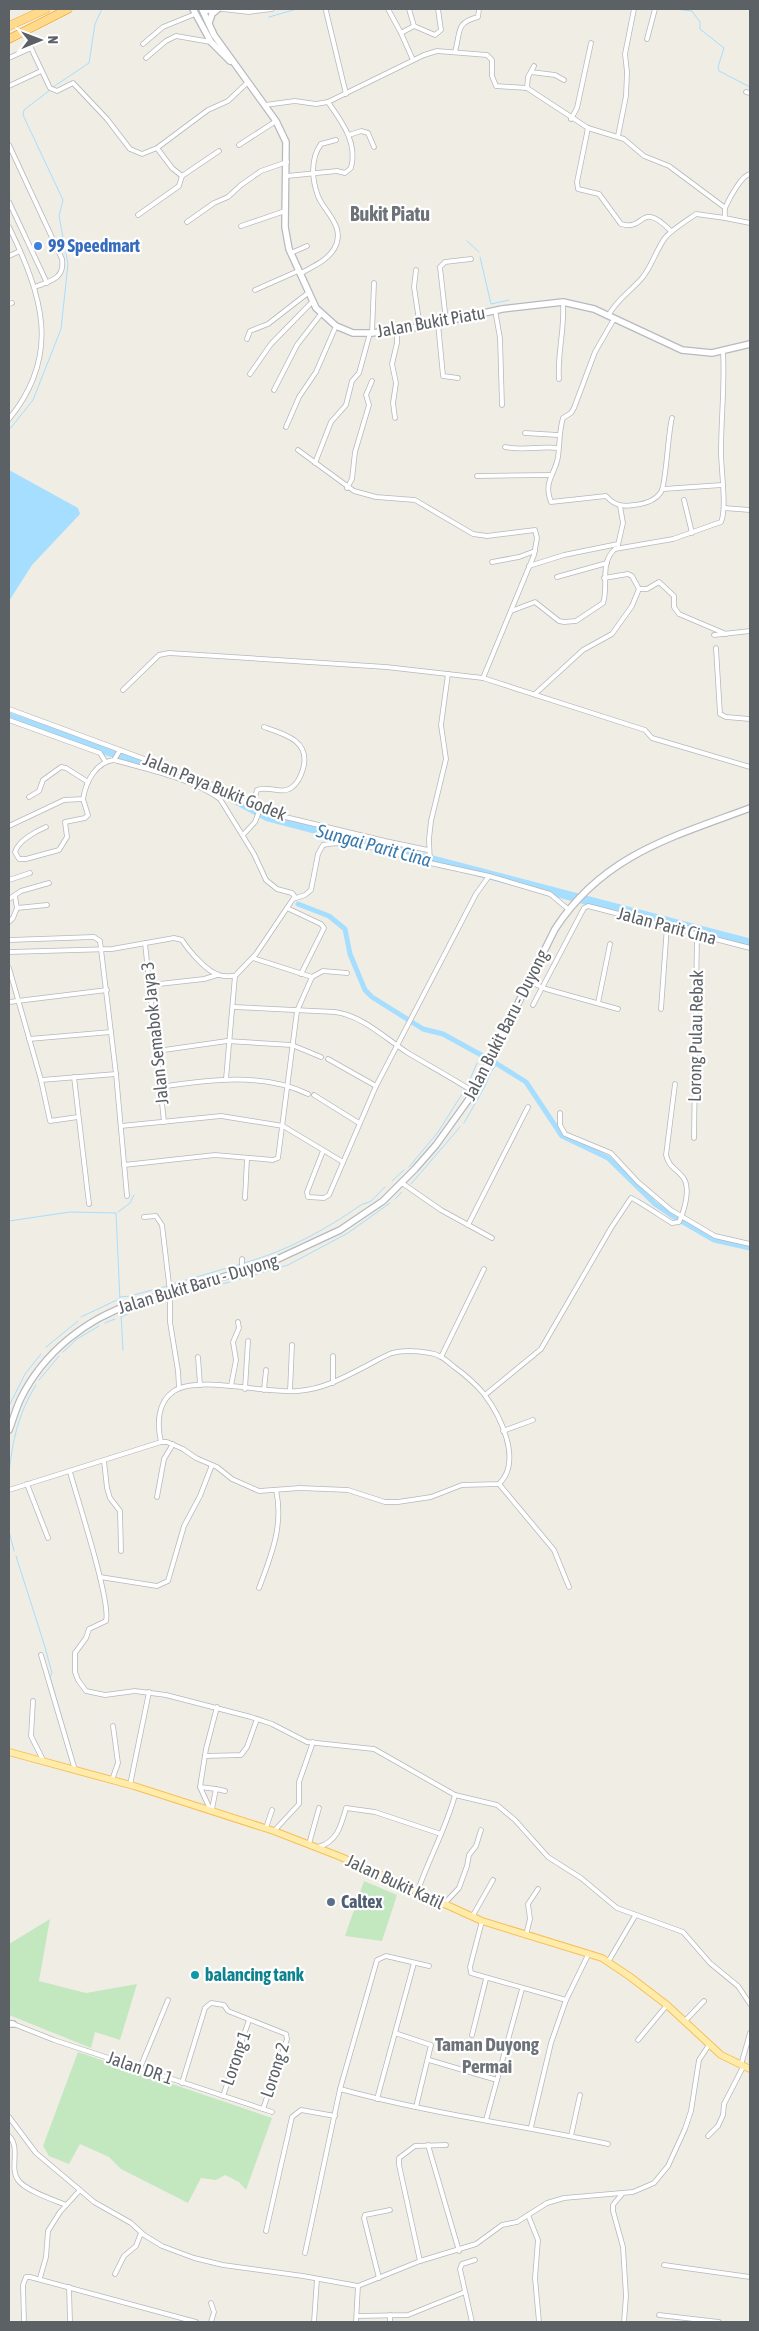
<svg xmlns="http://www.w3.org/2000/svg" width="759" height="2331" viewBox="0 0 759 2331" font-family="'Asap Condensed',sans-serif">
	<style>
		.green { fill: #c3e8c0 }
		.water { fill: #a6deff }
		.lines { fill: none; stroke-linecap: round; stroke-linejoin: round }
		.stream { stroke: #a6deff; stroke-width: 1 }
		.canal { stroke: #a6deff; stroke-width: 5 }
		.river { stroke: #a6deff; stroke-width: 9 }
		.street-casing { stroke: #b5b8bc; stroke-width: 5.5 }
		.secondary-casing { stroke: #b6babf; stroke-width: 8 }
		.primary-casing { stroke: #f8bf55; stroke-width: 8 }
		.highway-casing { stroke: #f59700; stroke-width: 9 }
		.street { stroke: #fff; stroke-width: 4 }
		.secondary { stroke: #fff; stroke-width: 5.5 }
		.primary { stroke: #ffecab; stroke-width: 6 }
		.highway { stroke: #ffda8d; stroke-width: 8 }
		.shop-dot { fill: #3f7fe0; stroke: #fff; stroke-width: 2 }
		.service-dot { fill: #5c6f8a; stroke: #fff; stroke-width: 2 }
		.culture-dot { fill: #0f9aa8; stroke: #fff; stroke-width: 2 }
		.labels { text-anchor: middle; stroke-width: 4.5; stroke-linejoin: round; paint-order: stroke }
		.shop-label { font-size: 18px; font-weight: bold; fill: #366cbe; stroke: #fff; text-anchor: start }
		.street-label { font-size: 18px; fill: #5c6166; stroke: #fff }
		.service-label { font-size: 18px; font-weight: bold; fill: #4e5e75; stroke: #fff; text-anchor: start }
		.culture-label { font-size: 18px; font-weight: bold; fill: #0d838f; stroke: #fff; text-anchor: start }
		.water-label { font-size: 19px; font-style: italic; fill: #3a7aad; stroke: #fff }
		.neighbourhood-label { font-size: 19px; font-weight: bold; fill: #6d7378; stroke: #fff }
		.quarter-label { font-size: 20px; font-weight: bold; fill: #6d7378; stroke: #fff }
	</style>
	<rect width="100%" height="100%" fill="#f0ede5"/>
	<!-- green -->
	<g class="green">
		<path d="M364,1881l33,14 -15,46 -37,-5z"/>
		<path d="M50,1919l-11,62 47,12 51,-9 -17,56 -25,-8 -4,16 -82,-33v-71z"/>
		<path d="M78,2052l194,66 -26,72 -7,-8 -14,-7 -9,5 -15,-2 -13,25 -67,-34 -12,-12 -29,-13 -11,20 -20,-8 -6,-10z"/>
	</g>
	<!-- water -->
	<path class="water" d="M9,470l69,38 2,6 -48,51 -23,36z"/>
	<g class="lines">
		<!-- stream -->
		<g class="stream">
			<path d="M674,9l18,2 8,11v7l24,19 -6,19 1,4 31,16"/>
			<path d="M269,17l28,-8"/>
			<path d="M53,87l36,-24 6,-39 7,-15"/>
			<path d="M467,241l12,11"/>
			<path d="M480,257l11,47 18,-4"/>
			<path d="M9,430l24,-30 28,-71 7,-65 -9,-48 4,-16 -40,-85 1,-5 26,-20"/>
			<path d="M468,1084l9,-21"/>
			<path d="M464,1123l20,-35 7,-16 6,-8"/>
			<path d="M409,1167l29,-35 26,-41"/>
			<path d="M392,1181l12,-11"/>
			<path d="M411,1184l49,-57"/>
			<path d="M395,1199l7,-7"/>
			<path d="M118,1212l12,-9 4,-8"/>
			<path d="M9,1221l61,-9 46,1 4,88"/>
			<path d="M244,1263c43,-12 81,-33 117,-58 3,-2 7,-2 10,-4 5,-4 9,-10 14,-14"/>
			<path d="M172,1284l69,-20"/>
			<path d="M120,1297l10,-1 37,-10"/>
			<path d="M174,1298l114,-33 60,-32 42,-30"/>
			<path d="M121,1313l2,37"/>
			<path d="M81,1317l38,-18"/>
			<path d="M121,1317l15,-7 32,-10"/>
			<path d="M105,1323l10,-4"/>
			<path d="M46,1347l32,-26"/>
			<path d="M63,1352l14,-13 22,-13"/>
			<path d="M39,1380l20,-24"/>
			<path d="M9,1406l16,-32 16,-20"/>
			<path d="M9,1474c3,-33 10,-62 27,-89"/>
			<path d="M9,1531l5,20"/>
			<path d="M16,1556l29,91 7,26 -2,4 3,10 19,66"/>
		</g>
		<!-- canal -->
		<g class="canal">
			<path d="M298,904l31,12 16,13 5,25 15,36 7,7 51,32 20,5 40,22"/>
			<path d="M494,1062l32,20 36,54 46,22 47,46 16,11 43,25 36,8"/>
		</g>
		<!-- river -->
		<path class="river" d="M9,717l205,71 54,29 482,126"/>
		<defs>
			<g id="street">
				<path d="M222,9l27,3 23,-3"/>
				<path d="M388,9l13,24"/>
				<path d="M409,9l5,17 21,9 6,-5 -3,-21"/>
				<path d="M326,11l20,83"/>
				<path d="M203,12l14,-3"/>
				<path d="M647,39l8,-30"/>
				<path d="M143,44l20,-17 32,-13"/>
				<path d="M455,52c6,-21 0,-29 23,-35l1,-8"/>
				<path d="M9,58l22,-10 19,40 7,3 16,-8 34,36 23,30 12,5 15,-6 51,-38 20,-9 20,-19"/>
				<path d="M146,58l20,-17 10,-5 35,6"/>
				<path d="M413,60l-12,-27 13,-7"/>
				<path d="M531,72l24,3 9,5"/>
				<path d="M9,86l32,-15"/>
				<path d="M527,88l1,-11 6,-11"/>
				<path d="M746,92l4,1"/>
				<path d="M265,105l30,-4 21,3 12,-2 96,-47 13,-4 50,4 5,5v16l4,10 31,2 61,40 36,11 20,17 25,10 55,41"/>
				<path d="M571,119l6,-11 14,-65"/>
				<path d="M588,128l-11,54 1,7 21,5 22,30c25,8 18,-25 50,7"/>
				<path d="M349,135l12,-4 7,2 6,14"/>
				<path d="M618,136l8,-40 1,-24 -2,-18 9,-45"/>
				<path d="M9,145l53,114c3,20 -12,22 -27,28"/>
				<path d="M239,145l37,-24"/>
				<path d="M157,148l15,20 10,8 37,-25"/>
				<path d="M750,174c-8,1 -20,23 -24,32 -2,3 -1,8 -1,12l25,5"/>
				<path d="M287,176l50,-5 8,2 6,-5c7,-25 -9,-46 -23,-66"/>
				<path d="M9,202l38,81"/>
				<path d="M138,215l41,-29 3,-10"/>
				<path d="M187,222l27,-19 14,-6 13,-12 20,-14 26,-9"/>
				<path d="M241,226l44,-15"/>
				<path d="M9,227c33,68 53,127 0,192"/>
				<path d="M291,253l16,-7"/>
				<path d="M9,256l11,-5"/>
				<path d="M416,270l-2,17 6,40"/>
				<path d="M300,274c11,-7 27,-13 34,-25 13,-22 -10,-37 -16,-53 -6,-16 -8,-37 3,-52l15,-4"/>
				<path d="M255,290l43,-19"/>
				<path d="M9,304l3,-1"/>
				<path d="M495,310l5,28 2,67"/>
				<path d="M608,316c9,-17 22,-24 34,-38 10,-12 14,-28 23,-40 5,-7 24,-19 31,-24l29,4"/>
				<path d="M614,319l-19,33 -21,56 -3,5 -8,5c-4,13 -3,25 -5,39 -3,18 -15,24 -7,45l55,-6c8,9 16,11 28,9 10,-1 21,-4 27,-13 5,-7 7,-60 11,-74"/>
				<path d="M446,321l-6,-54 5,-5 26,-3"/>
				<path d="M438,323l5,53 15,2"/>
				<path d="M372,333l2,-50"/>
				<path d="M247,339l3,-8 18,-7 40,-31"/>
				<path d="M250,374l21,-30 41,-42"/>
				<path d="M559,379c-2,-27 6,-48 4,-77"/>
				<path d="M274,390l23,-45 24,-31"/>
				<path d="M395,418l-2,-15 3,-20 -4,-19 5,-21v-13"/>
				<path d="M286,427l13,-30 17,-25 20,-46"/>
				<path d="M525,433l33,2"/>
				<path d="M505,447c18,4 35,-1 53,1"/>
				<path d="M298,450l56,41 22,6 39,3 58,34 14,2 48,-6 2,8 -3,17 -51,123"/>
				<path d="M315,463l16,-41 15,-17 6,-24 7,-8 11,-40"/>
				<path d="M477,476l73,-1"/>
				<path d="M347,488l5,-9 3,-27 14,-47 -3,-10 6,-14"/>
				<path d="M663,489l59,-4"/>
				<path d="M684,500l8,33"/>
				<path d="M724,508l26,2"/>
				<path d="M618,545l5,-22 -3,-17"/>
				<path d="M492,562l27,-5 16,-6"/>
				<path d="M529,566l35,-11 54,-11"/>
				<path d="M557,577l50,-14"/>
				<path d="M604,578l24,-4 4,2 7,13h8l12,-7 15,14v11l5,7 47,20"/>
				<path d="M511,611l24,-9 24,19 5,1 12,-1 27,-18c6,-17 -4,-40 12,-54l58,-10 48,-17c6,-14 0,-52 0,-70 0,-34 4,-67 2,-101"/>
				<path d="M714,635l36,-4"/>
				<path d="M716,648l4,66 6,3 24,2"/>
				<path d="M448,674l-7,51 5,34 -15,62 -2,18 1,24 59,13 61,18 18,15"/>
				<path d="M123,690l36,-35 10,-2 217,14 97,11 162,52 7,8 98,29"/>
				<path d="M535,694l48,-44 29,-16 20,-28 7,-17"/>
				<path d="M9,709l111,41"/>
				<path d="M9,720l91,33 5,8"/>
				<path d="M114,760c35,10 77,18 106,39l34,55 12,26 11,9 15,4 3,4"/>
				<path d="M29,797l10,-6 4,-11 18,-13 5,1 22,14"/>
				<path d="M257,807l-2,-10 2,-7c11,-5 24,5 34,-2 6,-4 10,-12 12,-19 8,-28 -18,-35 -39,-42"/>
				<path d="M9,826l55,-26 19,-1c3,-18 13,-37 31,-39l6,-10 84,31 48,24 21,9 112,27 43,9"/>
				<path d="M46,827c-10,4 -28,14 -31,25l4,7h7l33,-9 8,-13 -2,-15 20,-4 3,-3 -5,-16"/>
				<path d="M243,835l12,-13 5,-13"/>
				<path d="M9,880l21,-7"/>
				<path d="M15,896l2,12 30,-3"/>
				<path d="M9,899l12,-8 28,-8"/>
				<path d="M287,908l34,16 3,4 -23,46"/>
				<path d="M9,922l4,-4 4,-10"/>
				<path d="M9,940l85,-3 6,4 16,133 11,122"/>
				<path d="M145,943l19,179"/>
				<path d="M9,952l103,-3 62,-11 8,2c7,11 25,32 37,35 5,2 11,1 16,1l21,-22 37,-55 12,-4 6,-5 7,-36 5,-9c29,-7 78,10 107,18"/>
				<path d="M253,958l59,19"/>
				<path d="M9,968l32,112 9,41 28,-4"/>
				<path d="M528,981l18,8 72,20"/>
				<path d="M150,985l54,-6 13,-4"/>
				<path d="M9,1002l98,-12"/>
				<path d="M598,1003l12,-59"/>
				<path d="M533,1005l51,-97 4,-2 162,42"/>
				<path d="M234,1007l101,5c28,4 50,26 73,41 22,13 44,25 66,39"/>
				<path d="M661,1009l6,-83"/>
				<path d="M29,1039l82,-7"/>
				<path d="M157,1051l70,-10 65,4 29,12"/>
				<path d="M328,1059l48,27"/>
				<path d="M74,1077l15,127"/>
				<path d="M226,1079l9,-103"/>
				<path d="M41,1080l75,-6"/>
				<path d="M160,1087c49,-7 103,-15 148,7"/>
				<path d="M314,1095l45,28"/>
				<path d="M560,1113v12l5,9 46,19 27,29 33,28 44,26 35,8"/>
				<path d="M121,1126l100,-10 62,10 60,36"/>
				<path d="M694,1138l3,-204"/>
				<path d="M323,1151l-16,41 1,5 16,1 5,-3 47,-109 100,-192 13,-18"/>
				<path d="M124,1165l91,-10 58,5 5,-2 19,-147 15,-34 11,-6 24,2"/>
				<path d="M402,1183l39,27 51,28"/>
				<path d="M245,1198l2,-39"/>
				<path d="M144,1217l12,-1 6,9 8,67v30l8,49 1,17"/>
				<path d="M468,1225l60,-118"/>
				<path d="M242,1272v-13"/>
				<path d="M333,1356v27"/>
				<path d="M198,1357l2,28"/>
				<path d="M441,1357l43,-88"/>
				<path d="M231,1386l5,-26 -3,-18 6,-14 -1,-6"/>
				<path d="M245,1389l3,-48"/>
				<path d="M264,1390l2,-20"/>
				<path d="M290,1391l2,-46"/>
				<path d="M485,1395l56,-46 70,-121 20,-30c3,0 34,21 41,25l7,-1c5,-11 13,-35 3,-46 -7,-8 -13,-9 -16,-21l9,-71"/>
				<path d="M503,1431l30,-11"/>
				<path d="M104,1461l3,27 3,10 10,13 1,40"/>
				<path d="M70,1472c7,26 41,129 36,149l-17,8 -3,9 -11,15v19l3,8 8,11 19,4 30,-4 31,4 85,22 21,7 35,18 67,7 81,46 42,10 18,15 33,37 33,21 36,30 66,24 27,31 28,23 12,18"/>
				<path d="M27,1484l21,54"/>
				<path d="M499,1484l55,66 15,37"/>
				<path d="M9,1490l152,-48h6l16,7 13,9 21,9 15,12 27,12 41,-3 48,2 37,12h13l33,-5 31,-12 37,-1c24,-23 1,-69 -15,-90 -9,-11 -20,-20 -31,-28 -7,-6 -14,-12 -23,-13 -12,-2 -26,-3 -38,0 -8,3 -16,8 -24,12 -23,12 -44,24 -70,26 -32,3 -100,-16 -124,0 -17,11 -17,34 -13,51"/>
				<path d="M157,1497l7,-38 9,-15"/>
				<path d="M100,1577l57,9 11,-5 16,-55 16,-30 12,-31"/>
				<path d="M259,1588c12,-32 25,-63 17,-98"/>
				<path d="M41,1655l34,115"/>
				<path d="M33,1701l-2,35 12,24"/>
				<path d="M205,1756l36,-1 6,-8 10,-28"/>
				<path d="M112,1780l6,-17 -5,-37"/>
				<path d="M130,1785l19,-93"/>
				<path d="M200,1787l16,2 -4,20"/>
				<path d="M216,1789l9,2"/>
				<path d="M210,1809l-10,-22 6,-38 11,-42"/>
				<path d="M266,1828l6,-18"/>
				<path d="M274,1831l25,-27v-22l14,-40"/>
				<path d="M309,1844l10,-36"/>
				<path d="M318,1847c19,-5 23,-21 28,-39l29,4 66,22"/>
				<path d="M417,1893c11,-33 29,-64 38,-98"/>
				<path d="M443,1905l16,-17 8,-22 2,-11 7,-9 5,-16"/>
				<path d="M472,1917l21,-37"/>
				<path d="M482,1921l-12,46 1,6 95,27"/>
				<path d="M526,1935l4,-16 -2,-15 10,-15"/>
				<path d="M608,1962l27,-46"/>
				<path d="M684,2022l20,-21"/>
				<path d="M11,2023l43,17 218,72"/>
				<path d="M395,2033l36,12 -15,62"/>
				<path d="M472,2035l14,-56"/>
				<path d="M638,2040l29,-35"/>
				<path d="M429,2060l68,20"/>
				<path d="M741,2065l9,-32"/>
				<path d="M140,2068l28,-68"/>
				<path d="M182,2083l23,-75 6,-5 13,2 4,6 58,23 1,5 -24,70"/>
				<path d="M340,2089c88,24 179,36 268,55"/>
				<path d="M223,2096l26,-76"/>
				<path d="M377,2099l37,-136"/>
				<path d="M9,2117l27,36 44,37 14,12 37,21 13,12 18,11 32,12 29,7 80,11 55,10 62,-25 56,-17 26,-19 15,-3 30,-19 17,-5 69,-6 21,-9 14,-17 17,-37 6,-18 8,-51 10,-15"/>
				<path d="M486,2120l36,-131"/>
				<path d="M531,2127l20,-84 15,-43 23,-47"/>
				<path d="M9,2136c12,12 0,32 9,44 8,11 36,20 48,25"/>
				<path d="M571,2136l9,-41"/>
				<path d="M708,2136l10,-10 5,-11 1,-11 19,-37"/>
				<path d="M428,2145l31,106"/>
				<path d="M622,2194l-9,11v6l10,36 3,49 -2,26"/>
				<path d="M528,2215l10,25 -3,38 4,44"/>
				<path d="M266,2231l26,-114 9,-7 34,6"/>
				<path d="M305,2253l35,-164 37,-129 9,-4 43,10"/>
				<path d="M420,2261l-21,-96v-7l16,-12 31,-1"/>
				<path d="M664,2265l86,12"/>
				<path d="M115,2274l9,-18 12,-10 5,-13"/>
				<path d="M40,2278l6,-21 2,-26 12,-19 20,-22"/>
				<path d="M379,2278l-15,-60 1,-3 25,-5"/>
				<path d="M69,2287l1,35"/>
				<path d="M659,2315l60,7"/>
				<path d="M357,2316l51,-1 57,-23"/>
				<path d="M24,2322l-1,-37 3,-8h4l166,45"/>
				<path d="M211,2322l3,-10 -3,-9"/>
				<path d="M314,2322l3,-43"/>
				<path d="M356,2322l2,-36"/>
				<path d="M390,2322v-7"/>
				<path d="M472,2322l-12,-53 2,-5 13,-4"/>
			</g>
			<g id="secondary">
				<path d="M193,9l18,33 19,19"/>
				<path d="M202,9l12,26 62,86 10,21 -1,85 4,22 27,59 20,18 17,7h19l48,-6 82,-18 61,-7 31,7 88,41 30,3 38,-9"/>
				<path d="M209,23l3,-9 6,-5"/>
				<path d="M9,1430c4,-10 7,-22 12,-32 23,-46 65,-79 113,-95l133,-39 73,-34 43,-29 32,-32 21,-24 38,-53 81,-163c48,-74 117,-92 195,-121"/>
				<path d="M9,2024h4"/>
			</g>
			<path id="primary" d="M9,1752l125,34 140,45 67,26 141,64 120,37 27,18 38,29 54,50 29,14"/>
			<g id="highway">
				<path d="M9,26l37,-17"/>
				<path d="M9,39l59,-30"/>
			</g>
		</defs>
		<!-- street casing -->
		<use href="#street" class="street-casing"/>
		<!-- secondary casing -->
		<use href="#secondary" class="secondary-casing"/>
		<!-- primary casing -->
		<use href="#primary" class="primary-casing"/>
		<!-- highway casing -->
		<use href="#highway" class="highway-casing"/>
		<!-- street -->
		<use href="#street" class="street"/>
		<!-- secondary -->
		<use href="#secondary" class="secondary"/>
		<!-- primary -->
		<use href="#primary" class="primary"/>
		<!-- highway -->
		<use href="#highway" class="highway"/>
	</g>
	<!-- markers -->
	<circle class="shop-dot" cx="38" cy="246" r="5"/>
	<circle class="service-dot" cx="331" cy="1902" r="5"/>
	<circle class="culture-dot" cx="195" cy="1975" r="5"/>
	<g class="labels">
		<!-- shop labels -->
		<g class="shop-label">
			<text x="48" y="252">99 Speedmart</text>
		</g>
		<!-- street labels -->
		<g class="street-label">
			<text transform="translate(431 322) rotate(-10)" y="6">Jalan Bukit Piatu</text>
			<text transform="translate(215 787) rotate(22)" y="6">Jalan Paya Bukit Godek</text>
			<text transform="translate(667 926) rotate(15)" y="6">Jalan Parit Cina</text>
			<text transform="translate(506 1025) rotate(-63)" y="6">Jalan Bukit Baru - Duyong</text>
			<text transform="translate(155 1033) rotate(-96)" y="6">Jalan Semabok Jaya 3</text>
			<text transform="translate(696 1036) rotate(-89)" y="6">Lorong Pulau Rebak</text>
			<text transform="translate(198 1284) rotate(-17)" y="6">Jalan Bukit Baru - Duyong</text>
			<text transform="translate(395 1882) rotate(25)" y="6">Jalan Bukit Katil</text>
			<text transform="translate(236 2058) rotate(-71)" y="6">Lorong 1</text>
			<text transform="translate(140 2068) rotate(19)" y="6">Jalan DR 1</text>
			<text transform="translate(275 2070) rotate(-72)" y="6">Lorong 2</text>
		</g>
		<!-- service labels -->
		<g class="service-label">
			<text x="341" y="1908">Caltex</text>
		</g>
		<!-- culture labels -->
		<g class="culture-label">
			<text x="205" y="1981">balancing tank</text>
		</g>
		<!-- water labels -->
		<g class="water-label">
			<text transform="translate(374 845) rotate(15)" y="7">Sungai Parit Cina</text>
		</g>
		<!-- neighbourhood labels -->
		<g class="neighbourhood-label">
			<text x="487" y="2051">Taman Duyong<tspan x="487" dy="22">Permai</tspan></text>
		</g>
		<!-- quarter labels -->
		<g class="quarter-label">
			<text x="390" y="221">Bukit Piatu</text>
		</g>
	</g>
	<!-- border -->
	<rect width="759" height="2331" fill="none" stroke="#5c6166" stroke-width="20"/>
	<!-- north arrow -->
	<g transform="translate(40 40) rotate(89)" stroke="#ffffff" stroke-width="4" paint-order="stroke">
	<path d="M0-4L9 19L0 12L-9 19Z" fill="#5c6166"/>
	<text y="-8" font-size="14" font-weight="bold" text-anchor="middle" fill="#5c6166">N</text>
	</g>
</svg>
